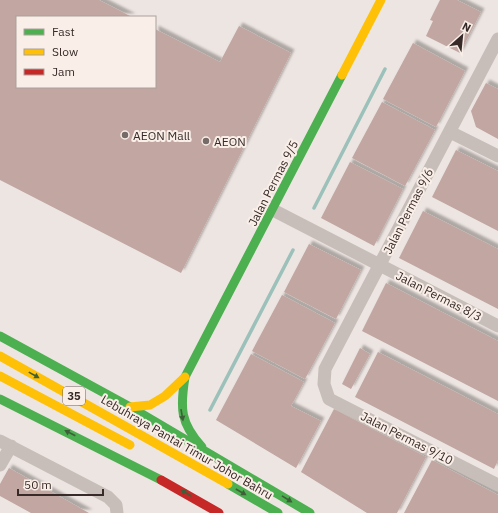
<svg xmlns="http://www.w3.org/2000/svg" width="498" height="513" font-family="'IBM Plex Sans',sans-serif">
<style>
.lines{fill:none;stroke-linecap:round;stroke-linejoin:round}
.stream{stroke:#9cc0ba;stroke-width:3.5}
.building{fill:#c1a6a2;filter:url(#shadow)}
.street{stroke:#c7beba;stroke-width:13}
.fast{stroke:#4caf50;stroke-width:9}
.slow{stroke:#ffc107;stroke-width:9}
.jam{stroke:#c62828;stroke-width:9}
.oneway{fill:#3f5f38}
.poi-dot{fill:#776b69;stroke:#faefe8;stroke-width:1.5}
.labels{text-anchor:middle;dominant-baseline:central;stroke-width:4;stroke-linejoin:round;paint-order:stroke}
.shield{fill:#faefe8;stroke:#726562;stroke-width:1}
.shield-label{font-size:11px;font-weight:bold;fill:#372a28}
.poi-label{font-size:12px;fill:#372a28;stroke:#faefe8;text-anchor:start}
.street-label{font-size:12px;fill:#372a28;stroke:#faefe8}
</style>
<defs>
<filter id="shadow"><feDropShadow dx="3.5" dy="-3.5" stdDeviation="1" flood-color="#0004"/></filter>
</defs>
<rect width="100%" height="100%" fill="#ede5e1"/>
<g class="lines">
<path class="stream" d="M314 208 385 69
M210 410 293 250"/>
</g>
<path class="building" d="M0 0H99L132 17H17V87H155V29L220 62 239 26 291 53 181 273 0 180Z
M440 0H457L481 12 460 53 426 36 433 21 430 20Z
M413 43 465 71 436 127 383 99Z
M486 83 498 89V139L476 127 471 111Z
M382 102 435 130 405 186 352 158Z
M456 150 498 171V231L432 197Z
M350 162 403 189 374 246 321 218Z
M423 211 498 249V309L399 258Z
M309 244 361 270 336 319 284 292Z
M386 283 498 341V401L362 331Z
M282 295 335 323 305 379 252 351Z
M360 348 370 354 351 389 342 384Z
M378 352 498 414V460L494 469 355 397Z
M251 354 304 382 291 406 321 421 296 468 216 420Z
M334 409 426 457 397 513H367L301 472Z
M432 460 498 495V513H404Z
M9 468 89 513H31L0 496V484Z"/>
<g class="lines">
<path class="street" d="M498 39 325 369 324 384 329 399 498 485
M450 132 498 156
M273 210 498 326
M0 441 108 497 116 505 117 513
M0 465 11 446"/>
<path class="fast" d="M0 336 130 407 310 513
M0 399 161 480
M202 447C180 423 180 408 185 377L342 75
M228 484 278 513"/>
<path class="slow" d="M342 75 381 0
M0 356 228 484
M0 376 130 445
M130 407 150 405 165 396 185 377"/>
<path class="jam" d="M161 480 219 513"/>
</g>
<defs><path id="oneway-solid" d="M-6-.8H1V-3.2L6.5 0L1 3.2V.8H-6Z"/></defs>
<g class="oneway">
<use href="#oneway-solid" transform="translate(34 375) rotate(29)"/>
<use href="#oneway-solid" transform="translate(182 415) rotate(80)"/>
<use href="#oneway-solid" transform="translate(70 433) rotate(-153)"/>
<use href="#oneway-solid" transform="translate(241 492) rotate(30)"/>
<use href="#oneway-solid" transform="translate(186 493) rotate(-150)"/>
<use href="#oneway-solid" transform="translate(287 499) rotate(32)"/>
</g>
<g class="poi-dot">
<circle cx="125" cy="135" r="4"/>
<circle cx="206" cy="141" r="4"/>
</g>
<g class="labels">
<rect class="shield" x="63" y="387" width="22" height="18" rx="3"/>
<g class="shield-label">
<text x="74" y="396">35</text>
</g>
<g class="poi-label">
<text x="133" y="135">AEON Mall</text>
<text x="214" y="141">AEON</text>
</g>
<g class="street-label">
<text transform="translate(273 183) rotate(-63)">Jalan Permas 9/5</text>
<text transform="translate(408 211) rotate(-63)">Jalan Permas 9/6</text>
<text transform="translate(439 296) rotate(27)">Jalan Permas 8/3</text>
<text transform="translate(407 438) rotate(27)">Jalan Permas 9/10</text>
<text transform="translate(187 447) rotate(30)">Lebuhraya Pantai Timur Johor Bahru</text>
</g>
</g>
<rect x="16" y="16" width="140" height="72" fill="#faefe8" stroke="#aca09b"/>
<rect x="24" y="29" width="20" height="6" fill="#4caf50" stroke="#aca09b"/>
<text x="52" y="36" font-size="12" fill="#372a28">Fast</text>
<rect x="24" y="49" width="20" height="6" fill="#ffc107" stroke="#aca09b"/>
<text x="52" y="56" font-size="12" fill="#372a28">Slow</text>
<rect x="24" y="69" width="20" height="6" fill="#c62828" stroke="#aca09b"/>
<text x="52" y="76" font-size="12" fill="#372a28">Jam</text>
<g transform="translate(462 36) rotate(27)" stroke="#faefe8" stroke-width="3" paint-order="stroke">
<path d="M0-3L7 15L0 10L-7 15Z" fill="#372a28"/>
<text y="-6" font-size="11" font-weight="bold" text-anchor="middle" fill="#372a28">N</text>
</g>
<path d="M18 489v6h85v-6" fill="none" stroke="#372a28" stroke-width="2"/>
<text x="24" y="489" font-size="12" fill="#372a28" stroke="#faefe8" stroke-width="3" paint-order="stroke">50 m</text>
</svg>
